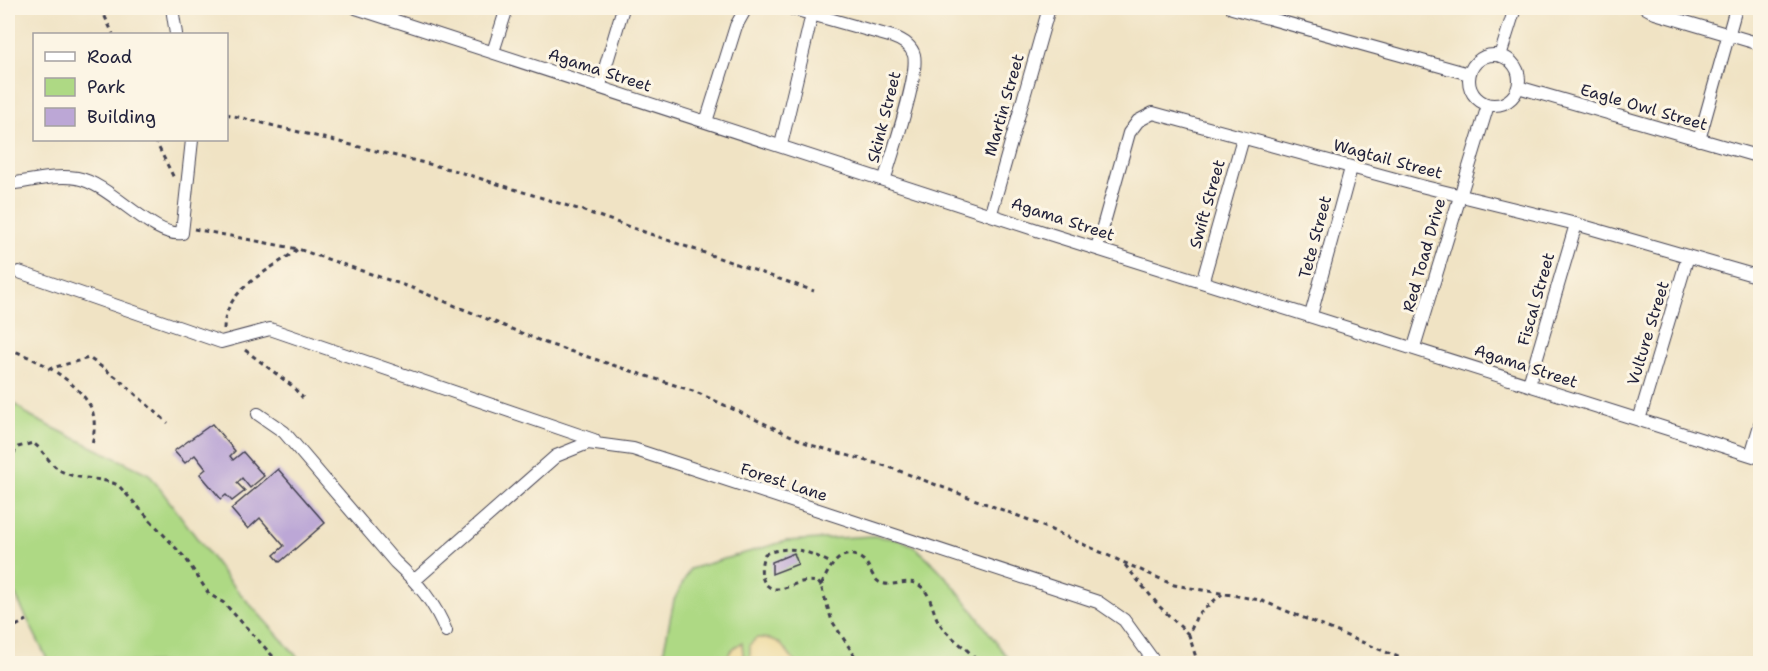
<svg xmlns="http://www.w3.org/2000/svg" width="1768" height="671" font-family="'Shantell Sans',sans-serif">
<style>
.green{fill:#aed984;stroke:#687e60;stroke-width:1.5}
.sand{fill:#eeda9e;stroke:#887e6c;stroke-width:1.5}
.building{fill:#bca7d6}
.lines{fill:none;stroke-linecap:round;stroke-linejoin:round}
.street-casing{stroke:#413f50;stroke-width:14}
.path{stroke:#413f50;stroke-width:3;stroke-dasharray:4.5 4.5;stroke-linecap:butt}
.street{stroke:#fff;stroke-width:12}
.labels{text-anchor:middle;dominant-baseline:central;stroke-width:6;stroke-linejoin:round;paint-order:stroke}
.street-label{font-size:16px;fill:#22223b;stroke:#fcf5e5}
</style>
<rect width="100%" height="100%" fill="#fcf5e5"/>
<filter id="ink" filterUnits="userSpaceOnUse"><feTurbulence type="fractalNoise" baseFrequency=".0167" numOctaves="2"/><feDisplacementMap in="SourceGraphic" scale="12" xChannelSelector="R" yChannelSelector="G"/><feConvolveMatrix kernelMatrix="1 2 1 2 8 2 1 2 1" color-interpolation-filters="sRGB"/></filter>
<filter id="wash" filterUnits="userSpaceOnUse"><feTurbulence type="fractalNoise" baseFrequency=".008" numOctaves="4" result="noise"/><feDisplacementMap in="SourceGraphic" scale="24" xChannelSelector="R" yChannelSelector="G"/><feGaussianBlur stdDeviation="1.35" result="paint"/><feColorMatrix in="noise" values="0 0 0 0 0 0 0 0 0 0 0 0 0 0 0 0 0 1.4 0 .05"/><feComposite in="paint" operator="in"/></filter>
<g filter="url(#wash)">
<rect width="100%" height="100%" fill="#f0e3c4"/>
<path class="green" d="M8 398 31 417 149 474 229 581 303 663H49L8 580Z
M873 536C885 538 899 538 909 544 944 564 986 631 1012 663L661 664 674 600 690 569 786 541Z"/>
<path class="sand" d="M756 638C784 638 780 646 796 663H750V645Z
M742 643 744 663H727C726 654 734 646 742 643Z"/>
<g id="blocks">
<path class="building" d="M212 424 235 451 230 456 233 460 243 452 264 476 250 488 242 478 237 483 245 491 232 501 226 495 221 499 200 474 206 469 195 455 185 463 174 451Z
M278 469 325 523 280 562 274 555 284 546 260 518 248 529 231 509Z
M794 553 798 564 772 574V562Z"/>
</g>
</g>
<g filter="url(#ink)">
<use href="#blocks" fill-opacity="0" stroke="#413f50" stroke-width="1.5"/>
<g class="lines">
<defs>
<path id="street" d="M172 8 176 34
M356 8 1043 232 1760 458
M790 8 893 37C902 40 911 45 914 55 919 76 892 154 885 178
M1232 8 1469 74
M1646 8 1655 13 1760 44
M493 52 507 8
M1469 80a25 25 0 1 1 50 0a25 25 0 1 1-50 0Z
M1500 56 1515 8
M600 85 623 8
M1518 87 1760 157
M706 122 736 26 746 8
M1699 140 1736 8
M781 145 812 14
M8 184C29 182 55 174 77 178 111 184 153 238 182 233L192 140
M991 213 1049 8
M1097 248 1129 133 1138 121 1153 113 1421 186 1576 224 1760 277
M19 272 221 342 270 329 594 440
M1203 280 1243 138
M1311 315 1351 168
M1414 347 1488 105
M1529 384 1576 224
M258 414 284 432 395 562C418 583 435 603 446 631
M1639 420 1688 256
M1751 455 1760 425
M415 580 556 456 588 443 633 449 1098 602 1124 620 1156 664"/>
</defs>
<use href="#street" class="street-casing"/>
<path class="path" d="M101 8 113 34
M226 114 453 170 584 211 814 291
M155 140 174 178
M194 229 298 249 412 288 548 344 696 392 811 445 889 467 1029 520 1174 585 1260 600 1415 664
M224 329C225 287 269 272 298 249
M8 349C36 358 73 378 89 404 97 416 94 434 92 446
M245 350 291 385 303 398
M48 369 89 358 116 377 168 423
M8 462 18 447 33 443C45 451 49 465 63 472 79 480 100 477 118 485L186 559 209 594 224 603 280 664
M1125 565 1160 607 1189 635
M821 586 818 582C797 578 789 590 776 589 759 588 759 565 765 554 791 544 807 551 831 563
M8 630 27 620
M860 664 832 621 821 586C828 570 841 543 863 560 870 565 871 577 879 582 892 589 907 577 919 585 932 593 932 613 940 624 951 640 969 648 979 664
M1198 664 1189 635 1197 615 1222 594"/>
<use href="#street" class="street"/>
</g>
</g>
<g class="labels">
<g class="street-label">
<text transform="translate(600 70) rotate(18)">Agama Street</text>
<text transform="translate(1004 105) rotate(-74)">Martin Street</text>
<text transform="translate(1644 107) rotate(16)">Eagle Owl Street</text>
<text transform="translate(884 117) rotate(-76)">Skink Street</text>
<text transform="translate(1388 159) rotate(15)">Wagtail Street</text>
<text transform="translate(1207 204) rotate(-74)">Swift Street</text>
<text transform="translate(1063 219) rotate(18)">Agama Street</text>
<text transform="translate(1315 237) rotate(-75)">Tete Street</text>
<text transform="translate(1424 255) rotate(-74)">Red Toad Drive</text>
<text transform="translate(1536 299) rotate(-74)">Fiscal Street</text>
<text transform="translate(1648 333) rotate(-73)">Vulture Street</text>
<text transform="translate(1526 366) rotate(18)">Agama Street</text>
<text transform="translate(784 482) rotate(18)">Forest Lane</text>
</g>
</g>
<rect width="1768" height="671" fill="none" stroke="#fcf5e5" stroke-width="30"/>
<rect x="33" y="33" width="195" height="108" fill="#fcf5e5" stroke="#a5a1a1" stroke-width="1.5"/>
<rect x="45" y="52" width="30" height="9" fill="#ffffff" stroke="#a5a1a1" stroke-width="1.5"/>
<text x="87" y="63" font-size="18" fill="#22223b">Road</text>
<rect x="45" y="78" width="30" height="18" fill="#aed984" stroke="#a5a1a1" stroke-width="1.5"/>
<text x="87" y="93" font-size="18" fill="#22223b">Park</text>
<rect x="45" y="108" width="30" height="18" fill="#bca7d6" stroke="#a5a1a1" stroke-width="1.5"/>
<text x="87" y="123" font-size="18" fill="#22223b">Building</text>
</svg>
